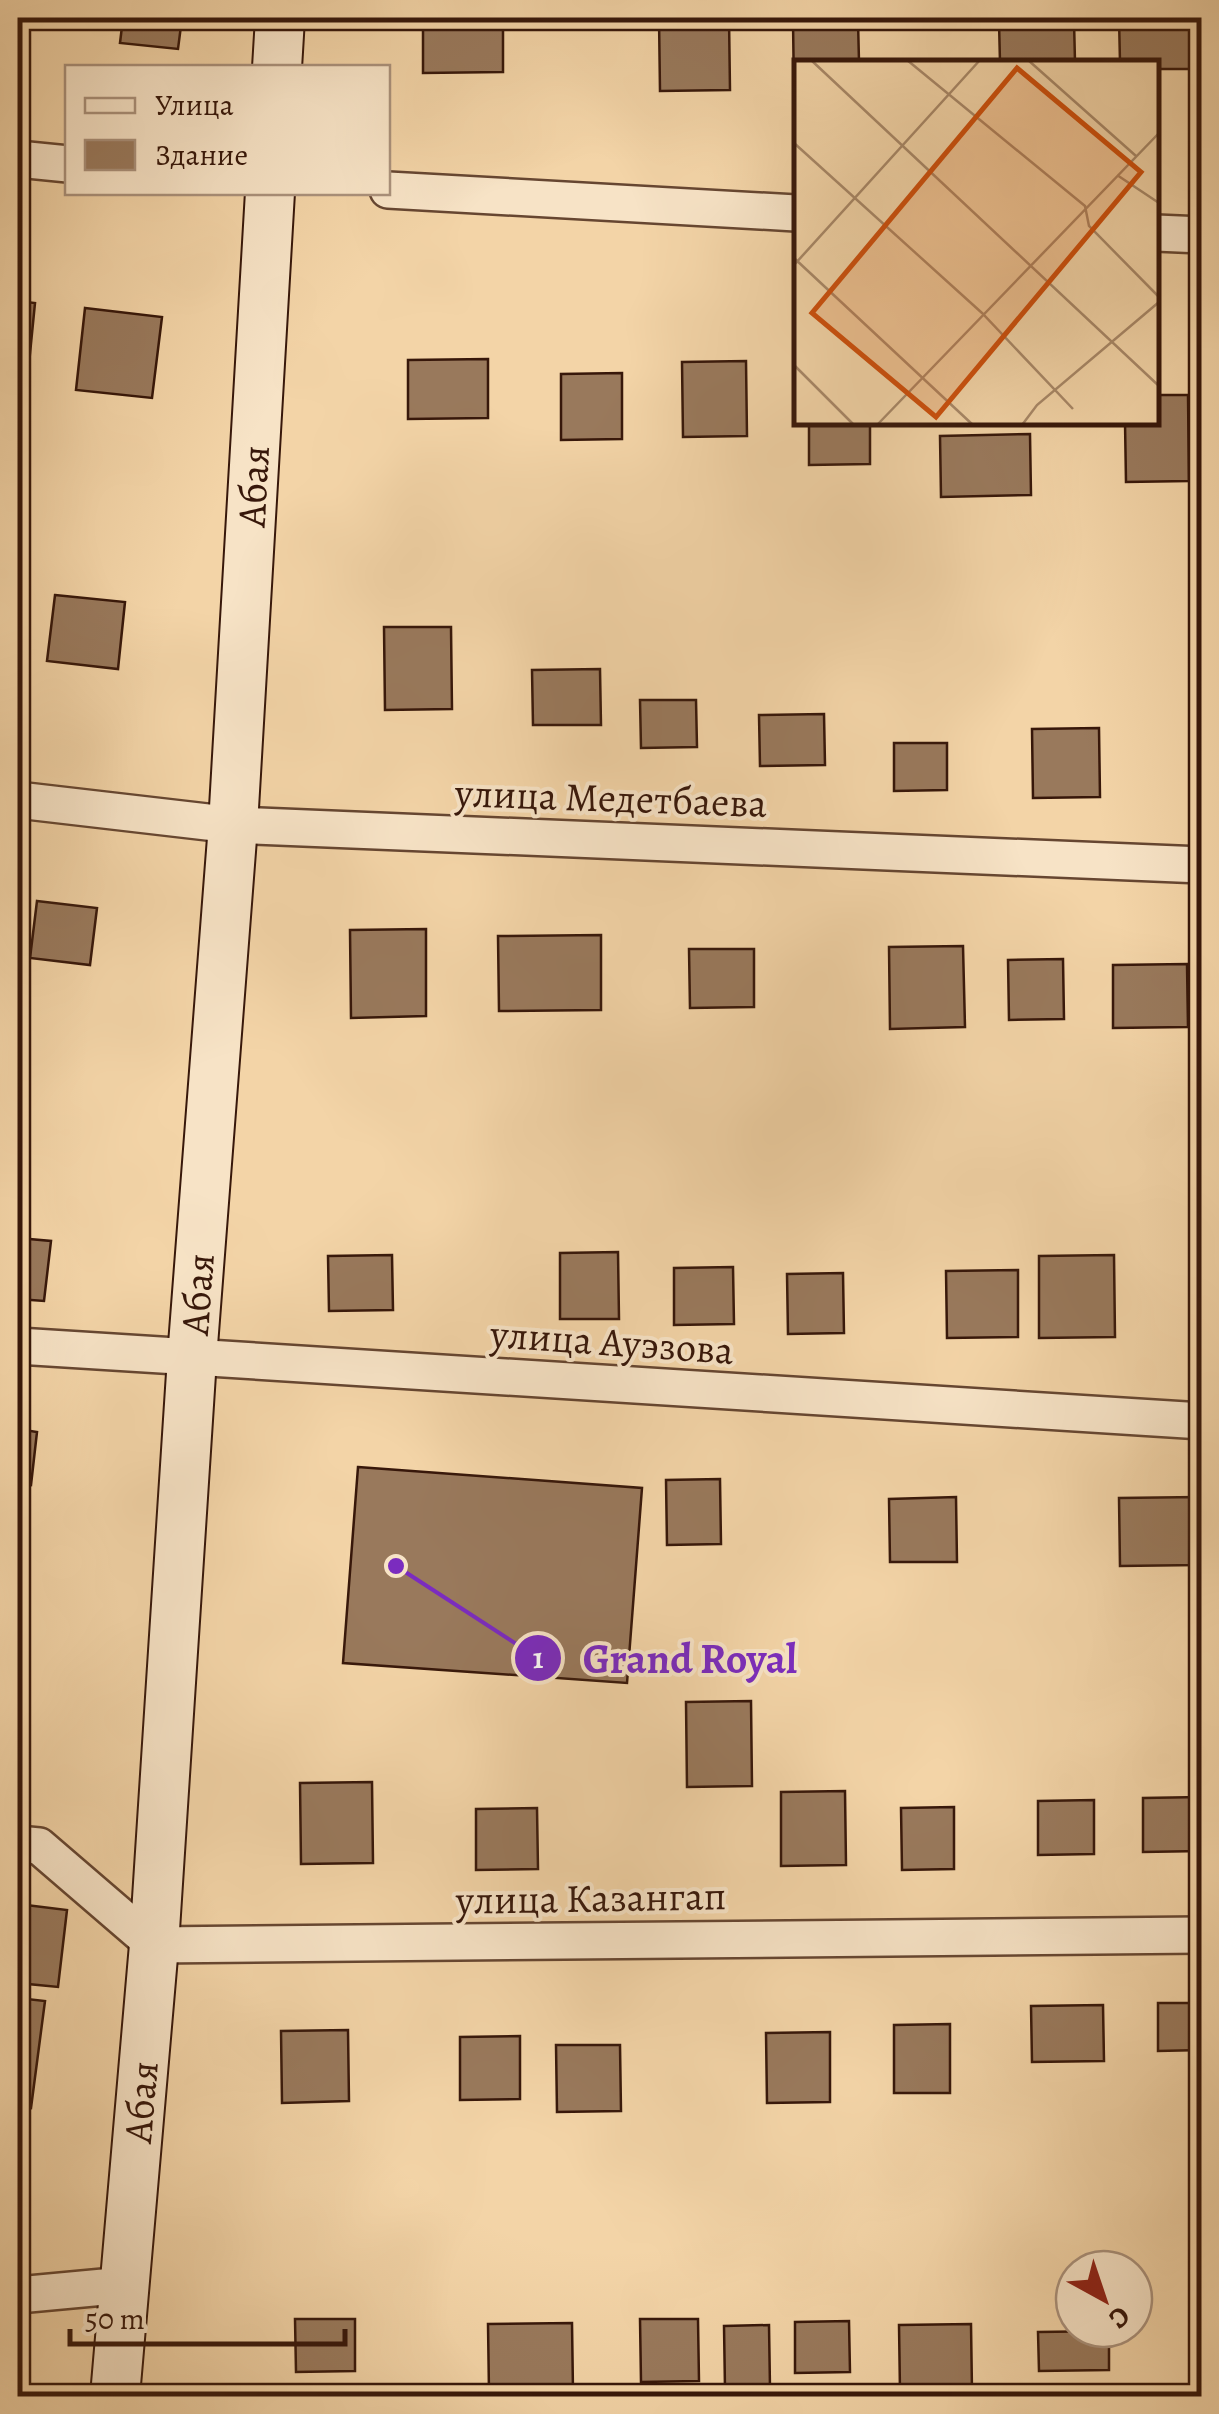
<svg xmlns="http://www.w3.org/2000/svg" width="1219" height="2414" font-family="Alegreya,serif">
<style>
.building{fill:#99795c;stroke:#37170a;stroke-width:2.5}
.lines{fill:none;stroke-linecap:round;stroke-linejoin:round}
.street-casing{stroke:#664631;stroke-width:40}
.secondary-casing{stroke:#37170a;stroke-width:52}
.street{stroke:#f7e3c6;stroke-width:35}
.secondary{stroke:#f7e3c6;stroke-width:48}
.labels{text-anchor:middle;dominant-baseline:central;stroke-width:8;stroke-linejoin:round;paint-order:stroke}
.street-label{font-size:40px;fill:#37170a;stroke:#f7e3c6}
.inset-road{fill:none;stroke:#a88868;stroke-width:2.5}
.view{fill:#cd4f0c;fill-opacity:0.15;stroke:#cd4f0c;stroke-width:5}
.inset-edge{fill:none;stroke:#37170a;stroke-width:5}
.leader{fill:none;stroke:#7b2cbf;stroke-width:4}
.callout-dot{fill:#7b2cbf;stroke:#f7e3c6;stroke-width:4}
.mark-label{font-size:30px;text-anchor:middle;font-weight:bold;fill:#fff}
.callout-label{font-size:42px;text-anchor:middle;font-weight:bold;fill:#7b2cbf;stroke:#f7e3c6;stroke-width:8;stroke-linejoin:round;paint-order:stroke}
</style>
<rect width="100%" height="100%" fill="#f3d4a7"/>
<filter id="stains"><feTurbulence type="fractalNoise" baseFrequency=".002" numOctaves="4"/><feColorMatrix values="0 0 0 0 .2 0 0 0 0 .09 0 0 0 0 .02 0 0 0 .5 -.17"/></filter>
<radialGradient id="worn" r=".72"><stop offset=".6" stop-color="#630" stop-opacity="0"/><stop offset="1" stop-color="#630" stop-opacity=".3"/></radialGradient>
<path class="building" d="M123 18H182L178 49 120 43Z
M423 18H503V72L423 73Z
M659 18H729L730 90 660 91Z
M1119 18H1191L1192 69H1156V62H1120Z
M858 20 859 62H796L794 93 793 21Z
M1074 21 1075 62H1000L999 22Z
M18 301 35 303 28 374 18 373Z
M85 308 162 317 152 398 76 390Z
M488 359V418L408 419V360Z
M746 361 747 436 683 437 682 362Z
M622 373V439L561 440V374Z
M1156 395H1188L1189 481 1126 482 1125 422H1156Z
M809 422H870V464L809 465Z
M1030 434 1031 495 941 497 940 436Z
M55 595 125 602 118 669 47 661Z
M384 627H451L452 709 385 710Z
M600 669 601 725H533L532 670Z
M640 700H696L697 747 641 748Z
M824 714 825 765 760 766 759 715Z
M1099 728 1100 797 1033 798 1032 729Z
M894 743H947V790L894 791Z
M37 901 97 908 90 965 30 958Z
M426 929V1016L351 1018 350 930Z
M601 935V1010L499 1011 498 936Z
M963 946 965 1027 890 1029 889 947Z
M689 949H754V1007L690 1008Z
M1063 959 1064 1019 1009 1020 1008 960Z
M1187 964 1188 1027 1113 1028V965Z
M18 1238 51 1241 44 1301 18 1299Z
M618 1252 619 1319H560V1253Z
M392 1255 393 1310 329 1311 328 1256Z
M1114 1255 1115 1337 1039 1338V1256Z
M733 1267 734 1324 674 1325V1268Z
M1018 1270V1337L947 1338 946 1271Z
M843 1273 844 1333 788 1334 787 1274Z
M18 1429 37 1432 31 1485 18 1483Z
M358 1467 642 1488 627 1683 343 1663Z
M720 1479 721 1544 667 1545 666 1480Z
M956 1497 957 1562H890L889 1499Z
M1198 1497V1565L1120 1566 1119 1498Z
M751 1701 752 1786 687 1787 686 1702Z
M372 1782 373 1863 301 1864 300 1783Z
M845 1791 846 1865 781 1866V1792Z
M1201 1797V1851L1143 1852V1798Z
M1094 1800V1854L1038 1855V1801Z
M954 1807V1869L902 1870 901 1808Z
M537 1808 538 1869 476 1870V1809Z
M18 1904 67 1910 58 1987 18 1983Z
M18 1998 45 2001 31 2108 18 2106Z
M1158 2003H1202V2050L1158 2051Z
M1103 2005 1104 2061 1032 2062 1031 2006Z
M950 2024V2093H894V2025Z
M348 2030 349 2101 282 2103 281 2031Z
M830 2032V2102L767 2103 766 2033Z
M520 2036V2099L460 2100V2037Z
M556 2045H620L621 2111 557 2112Z
M295 2319H355V2371L296 2372Z
M640 2319H698L699 2381 641 2382Z
M849 2321 850 2372 795 2373V2322Z
M572 2323 573 2391 489 2393 488 2324Z
M971 2324 972 2391 900 2392 899 2325Z
M769 2325 770 2388 725 2389 724 2326Z
M1109 2331V2370L1039 2371 1038 2332Z"/>
<g class="lines">
<defs>
<path id="street" d="M18 159 68 164
M388 190 796 213
M1156 233 1202 235
M18 800 233 825 1202 865
M18 1346 1202 1421
M18 1844 39 1846 154 1945 1202 1935
M18 2295 125 2285"/>
<g id="secondary">
<path d="M277 68 280 18"/>
<path id="s1" d="M115 2396 154 1945 192 1358 233 825 270 192"/>
</g>
</defs>
<use href="#street" class="street-casing"/>
<use href="#secondary" class="secondary-casing"/>
<use href="#street" class="street"/>
<use href="#secondary" class="secondary"/>
</g>
<g class="labels">
<g class="street-label">
<text stroke="none"><textPath href="#s1" startOffset="1915">Абая</textPath></text>
<text transform="translate(611 798) rotate(2)">улица Медетбаева</text>
<text stroke="none"><textPath href="#s1" startOffset="1105">Абая</textPath></text>
<text transform="translate(612 1342) rotate(4)">улица Ауэзова</text>
<text transform="translate(591 1898) rotate(-1)">улица Казангап</text>
<text stroke="none"><textPath href="#s1" startOffset="295">Абая</textPath></text>
</g>
</g>
<g transform="translate(794 60)">
<rect width="365" height="365" fill="#f3d4a7"/>
<path class="inset-road" d="M17 0 365 326M113 0 291 146 295 166 365 237M234 0 342 96M0 83 188 253 279 349M323 115 365 143M0 198 179 365M0 205 186 0M0 305 60 365M83 365 365 73M228 365 243 345 365 242"/>
<path class="view" d="M223 8 347 112 142 357 18 253Z"/>
<rect width="365" height="365" class="inset-edge"/>
</g>
<path class="leader" d="M396 1566L538 1658"/>
<g class="callout-dot">
<circle cx="396" cy="1566" r="10"/>
<circle cx="538" cy="1658" r="25"/>
</g>
<g class="mark-label">
<text x="538" y="1668">1</text>
</g>
<g class="callout-label">
<text x="690" y="1673">Grand Royal</text>
</g>
<rect width="1219" height="2414" fill="none" stroke="#f3d4a7" stroke-width="60"/>
<rect x="20" y="20" width="1179" height="2374" fill="none" stroke="#37170a" stroke-width="5"/>
<rect x="30" y="30" width="1159" height="2354" fill="none" stroke="#37170a" stroke-width="2.5"/>
<rect x="65" y="65" width="325" height="130" fill="#f7e3c6" stroke="#aa917b" stroke-width="2.5"/>
<rect x="85" y="98" width="50" height="15" fill="#f7e3c6" stroke="#aa917b" stroke-width="2.5"/>
<text x="155" y="115" font-size="30" fill="#37170a">Улица</text>
<rect x="85" y="140" width="50" height="30" fill="#99795c" stroke="#aa917b" stroke-width="2.5"/>
<text x="155" y="165" font-size="30" fill="#37170a">Здание</text>
<g transform="translate(1104 2299) rotate(140)"><circle r="48" fill="#f7e3c6" stroke="#aa917b" stroke-width="2.5"/>
<path d="M0-8L18 38L0 25L-18 38Z" fill="#8f2418"/>
<text y="-15" font-size="28" font-weight="bold" text-anchor="middle" fill="#37170a">С</text>
</g>
<path d="M70 2329v15h275v-15" fill="none" stroke="#37170a" stroke-width="5"/>
<text x="85" y="2329" font-size="30" fill="#37170a" stroke="#f7e3c6" stroke-width="8" paint-order="stroke">50 m</text>
<rect width="100%" height="100%" filter="url(#stains)"/>
<rect width="100%" height="100%" fill="url(#worn)"/>
</svg>
